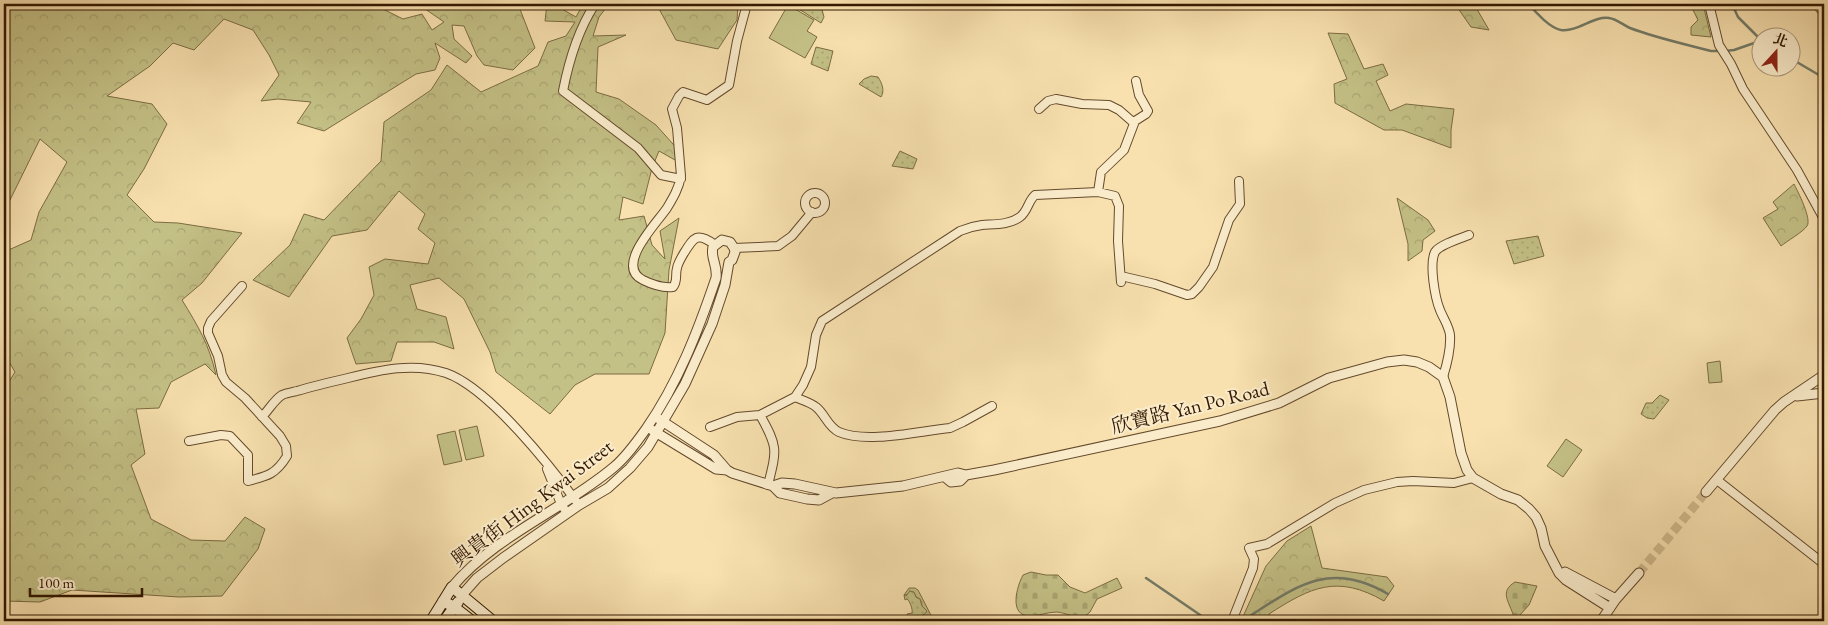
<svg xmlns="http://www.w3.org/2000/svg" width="1828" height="625" font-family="'EB Garamond','Noto Serif TC',serif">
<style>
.green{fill:#c4c186;stroke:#7c6c43}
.forest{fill:url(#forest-crowns);stroke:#7c6c43}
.cemetery{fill:url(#cemetery-stones);stroke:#7c6c43}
.park{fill:url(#park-dots);stroke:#7c6c43}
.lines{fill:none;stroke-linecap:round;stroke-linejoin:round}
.stream{stroke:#737b69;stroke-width:2.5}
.tertiary-tunnel{stroke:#d1b98c;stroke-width:9;stroke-dasharray:9 4.5;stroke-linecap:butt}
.minor-casing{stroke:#644a2c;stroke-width:10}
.tertiary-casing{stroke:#644a2c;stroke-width:11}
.secondary-casing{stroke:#331800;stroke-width:12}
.minor{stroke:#faeccb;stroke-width:8}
.tertiary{stroke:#faeccb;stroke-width:9}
.secondary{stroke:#faeccb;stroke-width:10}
.labels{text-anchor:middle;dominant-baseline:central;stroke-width:4;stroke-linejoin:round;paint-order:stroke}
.street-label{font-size:20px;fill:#331800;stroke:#faeccb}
</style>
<defs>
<pattern id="forest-crowns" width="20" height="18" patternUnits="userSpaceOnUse" patternTransform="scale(1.25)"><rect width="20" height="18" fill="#c4c186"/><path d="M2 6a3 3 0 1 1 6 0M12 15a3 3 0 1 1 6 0" fill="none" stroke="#a9a572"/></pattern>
<pattern id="cemetery-stones" width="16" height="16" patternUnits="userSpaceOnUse" patternTransform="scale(1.25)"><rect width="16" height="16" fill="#c4c186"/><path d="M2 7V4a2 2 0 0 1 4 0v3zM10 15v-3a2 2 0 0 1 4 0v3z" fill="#a9a572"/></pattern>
<pattern id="park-dots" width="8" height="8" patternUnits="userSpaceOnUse" patternTransform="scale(1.25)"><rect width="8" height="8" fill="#c4c186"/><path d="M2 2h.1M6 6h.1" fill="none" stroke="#a9a572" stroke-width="1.8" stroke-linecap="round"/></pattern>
</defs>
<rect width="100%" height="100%" fill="#f8e1af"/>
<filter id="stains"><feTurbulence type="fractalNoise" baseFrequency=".004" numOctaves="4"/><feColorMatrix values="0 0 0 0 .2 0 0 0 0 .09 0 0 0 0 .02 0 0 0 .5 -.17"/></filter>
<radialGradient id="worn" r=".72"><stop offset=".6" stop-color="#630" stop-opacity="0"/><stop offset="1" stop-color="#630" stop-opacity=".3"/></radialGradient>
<path class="green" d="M788 5 814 20 807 31 817 37 805 58 769 38Z
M1720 361 1722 382 1709 383 1707 363Z
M477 426 484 456 466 460 459 430Z
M455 431 462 461 444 465 437 435Z
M1566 439 1582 450 1563 477 1547 466Z"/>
<path class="forest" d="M4 4H376L379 7 403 19 422 14 432 30 444 22 418 4H518L535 48 513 70 484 65 477 56 464 26 452 25 454 39 472 56 466 63 435 43 440 58 435 70 416 74 324 131 297 123 311 102 278 99 261 101 279 75 269 55 253 30 224 19 194 50 173 43 150 66 107 96 152 104 167 124 144 169 127 195 154 222 178 223 242 233 202 283 182 300C198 326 209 344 216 375L205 364 171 382 159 408 136 409 145 454 131 465 151 519 191 540 225 541 245 517 265 529 258 549 222 596 179 597 72 590 40 602 4 601V390L15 372 4 353V252L31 240 39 212 67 162 40 139 9 202 4 201Z
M547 4H553L576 17 583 4H609L599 17 593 36 626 35 598 47 596 92 619 99 656 125 681 153 675 160 659 151 652 168 643 204 623 197 619 220 644 216 652 245 665 259 660 231 679 218 669 270 665 333 649 374H595L575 385 550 414 496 372 490 352 464 299 439 278 410 285 417 309 446 317 454 349 434 342H397L391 361 356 364 347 338 361 319 374 295 369 267 385 259 428 264 435 243 418 229 425 214 399 191 367 230 332 236 289 297 253 280 290 245 304 214 324 220 381 161 384 122 431 90 447 65 481 92 538 66 548 42 566 36 575 22 545 21Z
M627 4H738L737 20 718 49 676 40 658 7Z
M1455 4H1474L1489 30 1471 27Z
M1690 4H1703L1711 37 1691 35V27L1698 20Z
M1328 33 1348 34 1364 69 1383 64 1388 75 1376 81 1390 111 1406 104 1454 109 1451 130V148L1402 130H1384L1335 103 1334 84 1347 79Z
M1794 184C1798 192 1812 219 1807 226 1803 232 1787 241 1781 246L1763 218 1778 209 1773 202Z
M1397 198 1428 220 1435 231 1423 240 1422 251 1408 261V244Z
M1311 526 1322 568 1387 577 1394 586 1384 601C1337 574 1311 587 1269 614L1272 621H1241L1266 566 1287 541Z
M909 588H915L918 590 934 621H932L928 617 924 621H911L909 620 903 621V618H917L926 612 922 606 920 599 916 597 915 594 904 595Z"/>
<path class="cemetery" d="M1031 572 1046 575H1058L1070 587 1085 593 1117 578 1122 588 1097 599 1090 612 1084 617C1075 618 1066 613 1057 612 1047 612 1039 616 1030 616 1008 616 1017 586 1023 575Z
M1515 582 1537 586 1529 605 1519 616 1514 617C1509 601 1499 592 1515 582Z"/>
<path class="park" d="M796 4H817L821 6 824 17 821 23 794 6Z
M816 47 833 51 828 71 811 64Z
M871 76 878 77C882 83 885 91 881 97L859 84 864 79Z
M900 151 917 159 913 169 892 166Z
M1538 236 1544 256 1514 264 1506 241Z
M1660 395 1669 400 1654 419 1647 418 1641 414 1646 403H1652Z
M910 591 914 592 916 597 920 599 922 606 927 611 925 614 916 618H908L907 614 912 613C913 610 910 601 907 599L905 600 904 595 906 596Z"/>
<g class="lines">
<path class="stream" d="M1529 4C1536 13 1550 28 1561 30 1578 32 1593 16 1609 18 1617 19 1623 25 1630 28 1656 38 1685 44 1711 51H1720
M1732 4 1738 17 1760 39
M1725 51 1734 50 1760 41
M1790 58 1824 78
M1146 578 1209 621
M1242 621C1293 589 1327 558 1388 594"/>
<path class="tertiary-tunnel" d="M1639 573 1706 492"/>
<defs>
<path id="minor" d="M595 4C578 30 569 60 563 91L638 148 661 175 681 179
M1709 4 1719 45 1731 64 1743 89 1797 170 1824 219
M1816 4 1824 13
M1039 109 1048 101 1056 99 1082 104 1109 105 1119 110 1134 123
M1098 192 1101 172 1124 150 1135 121 1146 114 1148 111 1139 95 1136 81
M805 203a10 10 0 1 1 20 0a10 10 0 1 1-20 0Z
M714 244C697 232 694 237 684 253 681 258 678 263 677 268 675 275 678 281 673 287 663 288 653 285 643 280 614 266 657 223 667 208 673 198 679 188 681 176L677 128 672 109 679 96 683 92 707 100 729 85 737 41 747 4
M734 248 778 246 792 236 812 212
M1121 276 1155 284 1187 295 1192 294 1199 287 1213 267 1229 220 1240 204 1239 181
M1443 377C1447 364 1451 349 1450 335 1449 326 1443 318 1440 310 1435 298 1429 264 1435 252 1439 245 1461 238 1469 235
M795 397C801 400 810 402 816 407 825 414 828 427 839 432 867 444 919 431 950 428L963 422 992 406
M760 415C778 447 777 449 768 485
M262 417C268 411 274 400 282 395 286 393 293 392 297 391 314 386 331 382 348 378 380 370 413 362 446 373 489 388 551 467 579 505
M710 427 737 417 760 415 795 397 803 385 811 367 816 335 822 321 960 231C967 228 974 226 982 225 995 224 1009 225 1020 217 1028 211 1028 201 1035 195L1098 192 1115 196 1119 206 1118 241 1121 282
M189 441 221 435 230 436 248 455V481C268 476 276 474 287 456L286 446 280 436 245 398 226 382 222 375 218 356 208 333V328L211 321 242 286
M547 469 561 504 567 513
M1717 480 1824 564
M1232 621 1253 568 1254 559 1249 548 1267 544 1335 503 1364 490 1397 482 1413 481 1454 483 1473 478"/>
<path id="tertiary" d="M1797 396 1824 393
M659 419 714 455 727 470 732 473 773 486 780 493 807 499 819 500 832 493
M652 430 716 469 727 470
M945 477 951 482 960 481 966 475
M773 486 782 483 795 484 836 493 903 486 958 473 966 475 994 470 1220 421 1279 403 1329 378 1387 362 1404 360 1417 362 1429 367 1443 377 1450 397 1461 453 1467 470 1473 478 1501 494 1518 500 1529 509 1536 517 1541 528 1545 546 1559 573 1566 580 1610 608
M1706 492 1775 410 1784 402 1824 375
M1565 572 1616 599
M452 587C496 535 563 510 614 467 626 457 636 443 646 429 678 383 698 331 716 278 718 265 710 258 713 247L722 240 730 242 734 248 735 252 732 260 729 262 725 285 712 324 685 384 648 447 630 468 608 488 579 505 503 558 477 578 462 595
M1601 621 1616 599 1639 573"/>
<path id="secondary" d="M443 601 454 607 472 621
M431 621 452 587 493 621
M444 621 458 602"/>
</defs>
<use href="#minor" class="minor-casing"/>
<use href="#tertiary" class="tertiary-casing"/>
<use href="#secondary" class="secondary-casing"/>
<use href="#minor" class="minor"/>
<use href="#tertiary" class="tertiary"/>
<use href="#secondary" class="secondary"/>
</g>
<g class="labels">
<g class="street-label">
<text transform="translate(1190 407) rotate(-14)">欣寶路 Yan Po Road</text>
<text transform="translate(532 503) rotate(-37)">興貴街 Hing Kwai Street</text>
</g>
</g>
<rect width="1828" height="625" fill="none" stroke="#f8e1af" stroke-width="20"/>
<rect x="5" y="5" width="1818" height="615" fill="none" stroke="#331800" stroke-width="2.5"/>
<rect x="10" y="10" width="1808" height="605" fill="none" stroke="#331800"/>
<g transform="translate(1776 52) rotate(21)"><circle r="24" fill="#faeccb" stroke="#aa977a"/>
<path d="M0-4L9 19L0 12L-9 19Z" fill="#8f2418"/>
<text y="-8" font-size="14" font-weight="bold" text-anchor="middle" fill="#331800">北</text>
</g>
<path d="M30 588v8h112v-8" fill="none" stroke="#331800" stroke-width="2.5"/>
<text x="38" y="588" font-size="15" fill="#331800" stroke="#faeccb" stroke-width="4" paint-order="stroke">100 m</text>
<rect width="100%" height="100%" filter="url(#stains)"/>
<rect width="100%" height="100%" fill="url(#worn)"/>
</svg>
